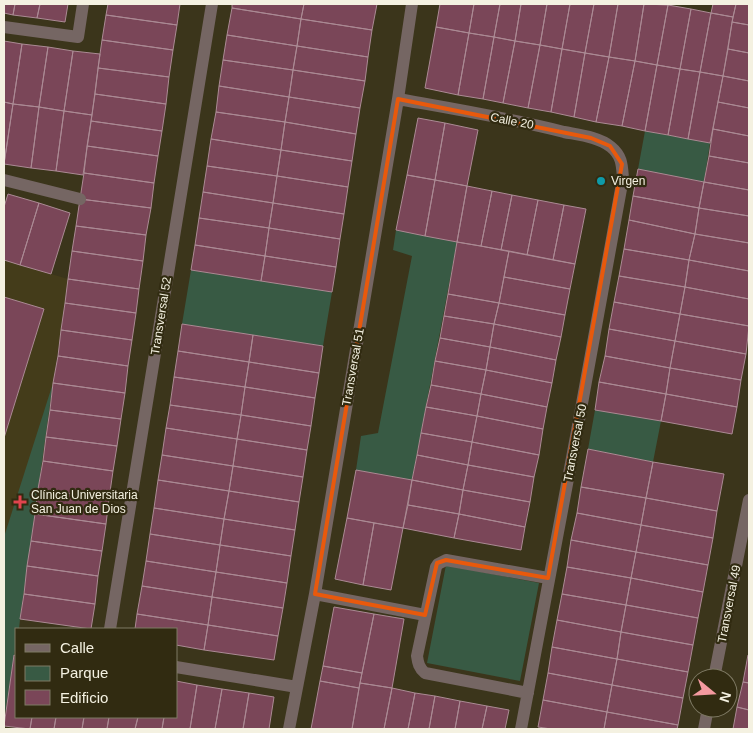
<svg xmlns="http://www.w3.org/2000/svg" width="753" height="733" font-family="Arial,sans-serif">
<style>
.built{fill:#443c1a}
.green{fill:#385a44}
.building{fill:#7a4658;stroke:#ab8a94}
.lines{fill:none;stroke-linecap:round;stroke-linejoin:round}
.minor{stroke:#756663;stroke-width:12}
.marked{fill:none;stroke:#e8590c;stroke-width:4;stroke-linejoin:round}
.culture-dot{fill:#0f9aa8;stroke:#312b11;stroke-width:2}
.health-dot{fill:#e0444e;stroke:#312b11;stroke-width:2}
.labels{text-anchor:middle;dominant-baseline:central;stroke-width:4.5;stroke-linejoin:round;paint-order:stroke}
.street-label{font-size:12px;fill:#f4f1e1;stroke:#312b11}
.poi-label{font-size:12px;fill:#f4f1e1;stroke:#312b11;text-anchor:start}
</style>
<rect width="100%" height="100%" fill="#3b351b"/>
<path class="built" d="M4 260 68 279 20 619 19 629H16V643L4 720Z"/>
<path class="green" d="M645 131 710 143 704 182 638 169Z
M396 230 457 242 412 480 356 470 361 436 378 433 412 256 393 250Z
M191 270 332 292 323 346 182 324Z
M53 383 20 619 19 629H16V643L4 720V537Z
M595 410 661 421 653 462 588 449Z
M446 565 539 583 520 681 427 663Z"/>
<path class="building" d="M4 4H15L13 15 4 13Z
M15 4H40L37 18 13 15Z
M40 4H68L65 22 37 18Z
M108 4H180L177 25 106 15Z
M232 4H304L301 19 232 8Z
M304 4H377L372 30 301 19Z
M440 4H474L469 33 436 27Z
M474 4H500L494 37 469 33Z
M500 4H521L515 41 494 37Z
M521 4H547L540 45 515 41Z
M547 4H570L562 49 540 45Z
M570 4H594L585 53 562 49Z
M594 4H618L609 57 585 53Z
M618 4H644L635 61 609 57Z
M644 4 668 5 657 65 635 61Z
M713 4H736L733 17 711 13Z
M736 4H749V25L732 22Z
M668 5 691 9 680 69 657 65Z
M232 8 301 19 297 46 227 35Z
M691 9 711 13 700 72 680 69Z
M711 13 733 17 723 76 700 72Z
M106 15 177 25 173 50 102 40Z
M301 19 372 30 368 57 297 46Z
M732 22 749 25V53L728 49Z
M436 27 469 33 458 95 425 88Z
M469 33 494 37 483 99 458 95Z
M227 35 297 46 293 70 223 60Z
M494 37 515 41 503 103 483 99Z
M102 40 173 50 169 77 98 68Z
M4 41 22 44 13 104 4 102Z
M515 41 540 45 528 108 503 103Z
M22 44 48 47 39 107 13 104Z
M540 45 562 49 551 112 528 108Z
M297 46 368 57 365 81 293 70Z
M48 47 73 51 64 111 39 107Z
M562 49 585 53 574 117 551 112Z
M728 49 749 53V81L723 76Z
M73 51 100 54 92 115 64 111Z
M585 53 609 57 596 122 574 117Z
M609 57 635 61 622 126 596 122Z
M223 60 293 70 289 97 219 86Z
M635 61 657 65 645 131 622 126Z
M657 65 680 69 668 135 645 131Z
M98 68 169 77 166 104 95 94Z
M680 69 700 72 688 139 668 135Z
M293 70 365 81 360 108 289 97Z
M700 72 723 76 710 143 688 139Z
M723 76 749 81V108L718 102Z
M219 86 289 97 285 122 216 112Z
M95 94 166 104 162 131 91 121Z
M289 97 360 108 356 134 285 122Z
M4 102 13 104 4 164Z
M718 102 749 108V136L713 129Z
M13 104 39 107 31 168 4 164Z
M39 107 64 111 56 171 31 168Z
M64 111 92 115 83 175 56 171Z
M216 112 285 122 281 150 211 139Z
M418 118 445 123 435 180 407 175Z
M91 121 162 131 158 156 87 146Z
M285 122 356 134 352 161 281 150Z
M445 123 478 130 467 186 435 180Z
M713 129 749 136V163L709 156Z
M211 139 281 150 277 176 207 166Z
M87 146 158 156 154 183 84 173Z
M281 150 352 161 348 187 277 176Z
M709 156 749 163V190L704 182Z
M207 166 277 176 273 203 203 192Z
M638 169 704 182 699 208 633 196Z
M84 173 154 183 151 208 80 199Z
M407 175 435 180 425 236 396 230Z
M277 176 348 187 344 214 273 203Z
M435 180 467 186 457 242 425 236Z
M704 182 749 190V216L699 208Z
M467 186 492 191 481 246 457 242Z
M492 191 512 195 501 250 481 246Z
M203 192 273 203 269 228 199 218Z
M8 194 39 203 20 265 4 260V207Z
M512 195 538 200 527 255 501 250Z
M633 196 699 208 695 234 629 220Z
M80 199 151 208 146 235 76 226Z
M538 200 564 205 553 260 527 255Z
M39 203 70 213 51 274 20 265Z
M273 203 344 214 340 239 269 228Z
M564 205 586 209 575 264 553 260Z
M699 208 749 216V243L695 234Z
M199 218 269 228 265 256 195 245Z
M629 220 695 234 689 260 624 249Z
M76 226 146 235 143 261 72 251Z
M269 228 340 239 336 267 265 256Z
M695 234 749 243V271L689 260Z
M457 242 509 251 499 303 448 294Z
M195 245 265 256 261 281 191 270Z
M624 249 689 260 685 287 619 276Z
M72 251 143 261 139 289 68 279Z
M509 251 575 264 570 289 504 277Z
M265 256 336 267 332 292 261 281Z
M689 260 749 271V299L685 287Z
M619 276 685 287 680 314 614 302Z
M504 277 570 289 565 315 499 303Z
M68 279 139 289 136 313 65 303Z
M685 287 749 299V326L680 314Z
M448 294 499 303 494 324 444 316Z
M4 297 44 309 4 438Z
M614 302 680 314 675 341 609 329Z
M65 303 136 313 132 340 61 330Z
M499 303 565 315 561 337 494 324Z
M680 314 749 326 746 354 675 341Z
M444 316 494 324 490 347 440 338Z
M182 324 253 335 249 362 178 351Z
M494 324 561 337 556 360 490 347Z
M609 329 675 341 670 368 605 356Z
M61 330 132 340 128 366 58 356Z
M253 335 323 346 319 373 249 362Z
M440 338 490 347 486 370 435 361Z
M675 341 746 354 741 380 670 368Z
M490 347 556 360 552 383 486 370Z
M178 351 249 362 245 387 174 377Z
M58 356 128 366 125 393 53 383Z
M605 356 670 368 666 394 599 382Z
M435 361 486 370 481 394 431 385Z
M249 362 319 373 315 398 245 387Z
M670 368 741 380 737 407 666 394Z
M486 370 552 383 547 407 481 394Z
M174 377 245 387 241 415 170 405Z
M599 382 666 394 661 421 595 410Z
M53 383 125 393 121 419 50 410Z
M431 385 481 394 477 416 426 407Z
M245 387 315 398 311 426 241 415Z
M481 394 547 407 543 429 477 416Z
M666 394 737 407 732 434 661 421Z
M170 405 241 415 237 439 166 428Z
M426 407 477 416 472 442 421 433Z
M50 410 121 419 117 446 46 437Z
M241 415 311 426 307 450 237 439Z
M477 416 543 429 539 455 472 442Z
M166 428 237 439 233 466 162 455Z
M421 433 472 442 468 465 417 455Z
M46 437 117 446 113 471 43 461Z
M237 439 307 450 303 477 233 466Z
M472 442 539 455 534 477 468 465Z
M588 449 653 462 646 498 581 487Z
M162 455 233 466 229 491 158 480Z
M417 455 468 465 463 490 412 480Z
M43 461 113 471 109 499 38 489Z
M653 462 724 474 717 511 646 498Z
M468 465 534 477 530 502 463 490Z
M233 466 303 477 299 502 229 491Z
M356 470 412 480 403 528 347 518Z
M158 480 229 491 224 519 154 508Z
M412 480 463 490 459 514 408 505Z
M581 487 646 498 641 525 577 513Z
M38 489 109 499 106 524 35 514Z
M463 490 530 502 525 527 459 514Z
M229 491 299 502 295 530 224 519Z
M646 498 717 511 713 538 641 525Z
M408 505 459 514 454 538 403 528Z
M154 508 224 519 220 545 150 534Z
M577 513 641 525 636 552 571 540Z
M35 514 106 524 102 551 31 541Z
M459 514 525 527 521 550 454 538Z
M347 518 374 523 363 585 335 579Z
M224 519 295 530 291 556 220 545Z
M374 523 403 528 391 590 363 585Z
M641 525 713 538 708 565 636 552Z
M150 534 220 545 216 572 146 561Z
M571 540 636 552 631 578 567 567Z
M31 541 102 551 98 576 27 566Z
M220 545 291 556 287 583 216 572Z
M636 552 708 565 703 592 631 578Z
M146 561 216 572 212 597 142 586Z
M27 566 98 576 95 604 24 594Z
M567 567 631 578 626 605 562 594Z
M216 572 287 583 283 608 212 597Z
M631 578 703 592 698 618 626 605Z
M142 586 212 597 208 625 137 614Z
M24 594 95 604 91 629 20 619Z
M562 594 626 605 621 632 557 620Z
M212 597 283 608 278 636 208 625Z
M626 605 698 618 693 645 621 632Z
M334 607 374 614 362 673 323 666Z
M137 614 208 625 204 650 176 645V629H135Z
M374 614 404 619 392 688 360 683Z
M557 620 621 632 617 659 552 647Z
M208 625 278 636 274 660 204 650Z
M621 632 693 645 688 672 617 659Z
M552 647 617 659 612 685 548 673Z
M14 655 16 656V717H32L30 729 4 726Z
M748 655H749V683L743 682Z
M617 659 688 672 683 698 612 685Z
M323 666 362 673 359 688 320 681Z
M548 673 612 685 607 712 543 700Z
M176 681 197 685 190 729H162L164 717H176Z
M320 681 359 688 352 729H311Z
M743 682 749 683V710L737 707Z
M360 683 392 688 384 729H352Z
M197 685 222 689 215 729H190Z
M612 685 683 698 678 725 607 712Z
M392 688 415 693 408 729H384Z
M222 689 249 693 243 729H215Z
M249 693 274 697 269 729H243Z
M415 693 435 696 429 729H408Z
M435 696 460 701 455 729H429Z
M543 700 607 712 604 729H551L538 727Z
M460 701 487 706 482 729H455Z
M487 706 509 710 505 729H482Z
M737 707 749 710V729H733Z
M607 712 678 725 677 729H604Z
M32 717H56L54 729H30Z
M56 717H84L82 729H54Z
M84 717H109L107 729H82Z
M109 717H138L135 729H107Z
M138 717H164L162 729H135Z"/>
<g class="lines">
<path class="minor" d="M4 27 78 37 83 4
M398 99C454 109 509 118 564 132 579 135 599 137 611 147 622 156 622 165 623 178L577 431 521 729
M4 180 80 199
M315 594 425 615
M110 629 212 4
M176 667 297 687
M714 678 749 500
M528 693 425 673C419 668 418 663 417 656L436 567 438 564 446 560 548 578
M289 729 315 594 398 99 412 4
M704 729 708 708"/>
</g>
<path class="marked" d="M398 99 591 138 610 146 622 164 548 578 446 560 437 563 425 615 315 594Z"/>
<circle class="culture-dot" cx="601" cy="181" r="5"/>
<path class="health-dot" d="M17.5 494.5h5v5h5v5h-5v5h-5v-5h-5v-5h5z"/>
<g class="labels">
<g class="street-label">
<text transform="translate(512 121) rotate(11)">Calle 20</text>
<text transform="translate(161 316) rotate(-81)">Transversal 52</text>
<text transform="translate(353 367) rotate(-80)">Transversal 51</text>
<text transform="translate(575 443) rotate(-79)">Transversal 50</text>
<text transform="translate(729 604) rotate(-79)">Transversal 49</text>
</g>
<g class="poi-label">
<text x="611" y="181">Virgen</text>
<text x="31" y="495">Clínica Universitaria<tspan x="31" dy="14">San Juan de Dios</tspan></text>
</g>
</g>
<rect width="753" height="733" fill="none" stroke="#f4f1e1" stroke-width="10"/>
<rect x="15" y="628" width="162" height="90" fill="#312b11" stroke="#7f7a64"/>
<rect x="25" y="644" width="25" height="8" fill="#756663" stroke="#7f7a64"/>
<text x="60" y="653" font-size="15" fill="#f4f1e1">Calle</text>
<rect x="25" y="666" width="25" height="15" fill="#385a44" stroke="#7f7a64"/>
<text x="60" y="678" font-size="15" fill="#f4f1e1">Parque</text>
<rect x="25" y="690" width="25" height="15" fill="#7a4658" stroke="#7f7a64"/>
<text x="60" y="703" font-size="15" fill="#f4f1e1">Edificio</text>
<g transform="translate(713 693) rotate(108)"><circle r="24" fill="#312b11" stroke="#7f7a64"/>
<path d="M0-4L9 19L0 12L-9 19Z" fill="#f49aa0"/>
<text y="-8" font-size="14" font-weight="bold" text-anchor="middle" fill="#f4f1e1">N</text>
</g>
</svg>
